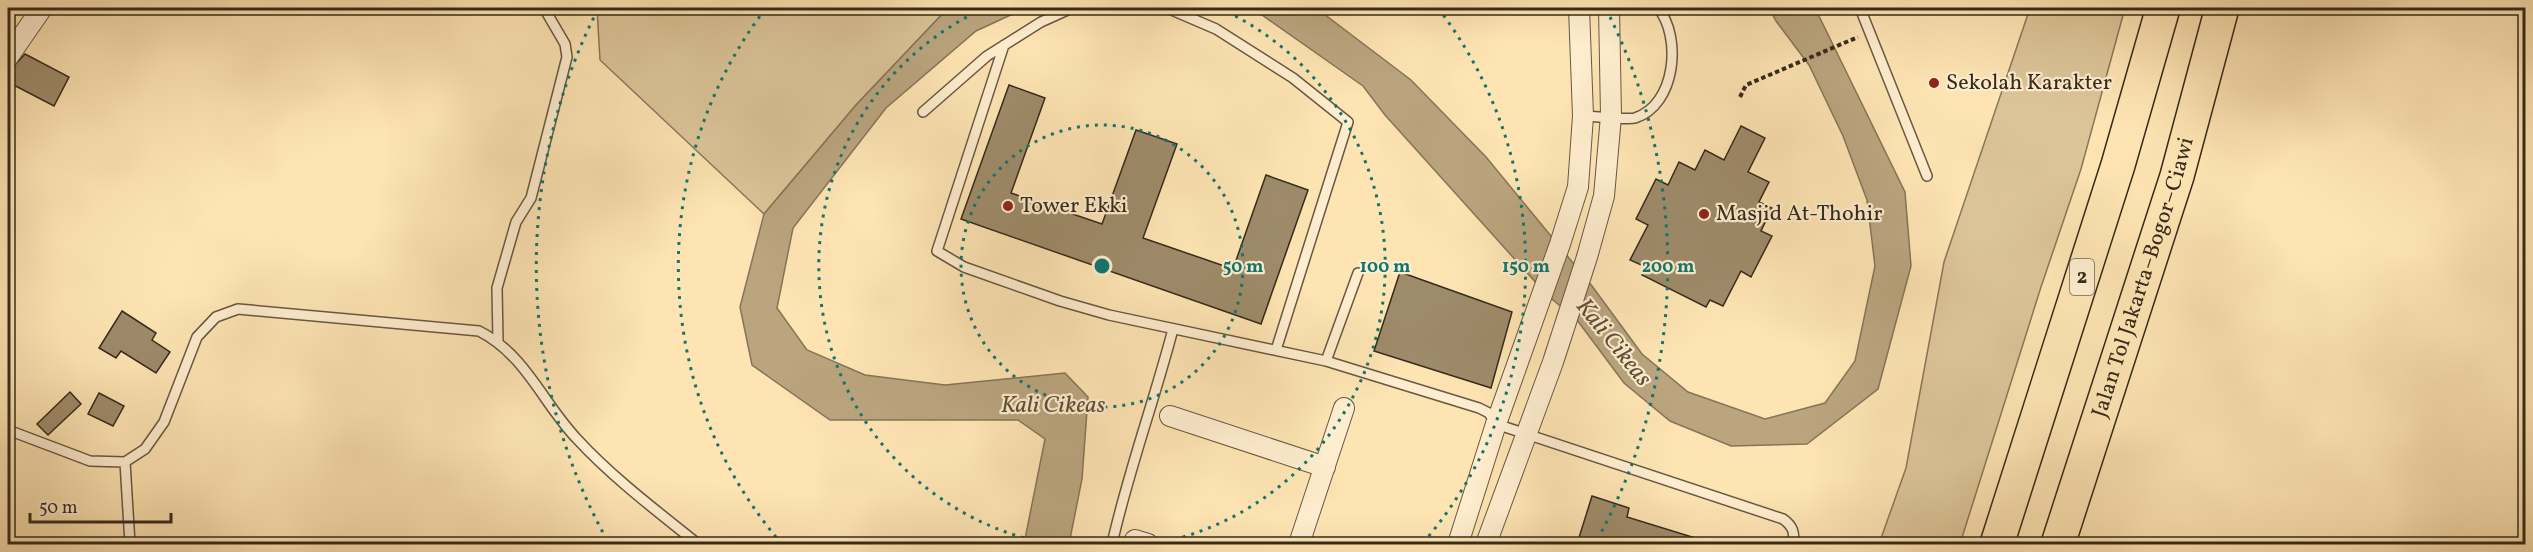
<svg xmlns="http://www.w3.org/2000/svg" width="2533" height="552" font-family="Vollkorn,serif">
<style>
.green{fill:#dcc499;stroke:#88775a;stroke-width:1.5}
.water{fill:#baa57f;stroke:#857457;stroke-width:1.5}
.building{fill:#9e8b6a;stroke:#352a1b;stroke-width:1.5}
.lines{fill:none;stroke-linecap:round;stroke-linejoin:round}
.service-casing{stroke:#675841;stroke-width:12}
.minor-casing{stroke:#675841;stroke-width:22}
.motorway-casing{stroke:#352a1b;stroke-width:36}
.path{stroke:#352a1b;stroke-width:4;stroke-dasharray:4.5 3;stroke-linecap:butt}
.service{stroke:#feedce;stroke-width:9}
.minor{stroke:#feedce;stroke-width:20}
.motorway{stroke:#fee4b3;stroke-width:33}
.ring{fill:none;stroke:#0f766e;stroke-width:3;stroke-dasharray:3 6}
.poi-dot{fill:#8f2418;stroke:#feedce;stroke-width:2}
.labels{text-anchor:middle;dominant-baseline:central;stroke-width:4.5;stroke-linejoin:round;paint-order:stroke}
.shield{fill:#feedce;stroke:#716451;stroke-width:1.5}
.shield-label{font-size:21px;font-weight:bold;fill:#352a1b}
.poi-label{font-size:22px;fill:#352a1b;stroke:#feedce;text-anchor:start}
.street-label{font-size:22px;fill:#352a1b;stroke:#feedce}
.water-label{font-size:24px;font-style:italic;fill:#5d4f39;stroke:#feedce}
.centre{fill:#0f766e;stroke:#feedce;stroke-width:3}
.ring-label{font-size:18px;text-anchor:middle;font-weight:bold;fill:#0f766e;stroke:#feedce;stroke-width:4.5;stroke-linejoin:round;paint-order:stroke}
</style>
<rect width="100%" height="100%" fill="#fee4b3"/>
<filter id="stains"><feTurbulence type="fractalNoise" baseFrequency=".00333" numOctaves="4"/><feColorMatrix values="0 0 0 0 .2 0 0 0 0 .09 0 0 0 0 .02 0 0 0 .5 -.17"/></filter>
<radialGradient id="worn" r=".72"><stop offset=".6" stop-color="#630" stop-opacity="0"/><stop offset="1" stop-color="#630" stop-opacity=".3"/></radialGradient>
<path class="green" d="M597 8H948L856 105 764 214 600 60Z
M2030 8H2125L2081 169 2041 287 1960 544H1879L1906 468 1944 262Z"/>
<path class="water" d="M948 8H1026L976 31 886 108 793 228 777 308 807 350 865 375 945 385 1065 373 1088 397 1082 479 1069 544H1024L1045 439 1018 420H830L752 365 740 307 764 214 856 105Z
M1252 8H1316L1411 80 1486 157 1592 286 1642 354 1688 392 1765 419 1825 403 1855 361 1875 266 1867 200 1843 136 1809 65 1776 21 1769 8H1815L1905 192 1911 266 1878 389 1807 444 1731 446 1670 421 1624 383 1577 320 1547 295 1385 115 1363 86Z"/>
<path class="building" d="M25 54 69 77 54 106 8 82 12 68Z
M1009 85 1045 98 1011 193 1102 224 1136 130 1177 144 1143 238 1233 269 1266 175 1308 190 1261 324 961 219Z
M1741 126 1765 138 1748 172 1769 182 1759 202 1772 208 1761 231 1772 236 1751 277 1741 271 1723 306 1710 300 1706 307 1642 275 1646 267 1630 260 1648 225 1636 219 1656 179 1668 185 1679 162 1695 170 1705 150 1724 160Z
M1400 272 1512 312 1491 388 1374 351Z
M122 311 156 333 152 340 170 352 156 373 121 351 116 358 99 348Z
M70 392 81 404 48 435 37 424Z
M99 393 124 406 113 426 88 414Z
M1592 496 1629 508 1627 517 1705 541 1704 544H1577Z"/>
<g class="lines">
<defs>
<path id="service" d="M1167 8 1216 29 1293 78 1348 122 1276 350
M1860 8 1927 176
M1004 45 937 251 964 267 1060 301 1109 315 1326 361 1479 408 1489 413 1496 424 1783 519C1793 526 1795 533 1793 544
M923 112 987 56 1041 22 1072 8
M1583 116C1595 116 1627 120 1635 118 1676 105 1682 37 1658 8
M498 341 497 288 516 222 531 198 567 57 565 44 544 8
M1326 361 1358 273
M8 430 90 461 125 462 145 449 164 422 197 337 216 317 238 309 479 331C526 355 542 402 577 439 613 478 657 511 698 544
M125 462 130 544
M1112 544C1128 472 1154 402 1173 329"/>
<path id="minor" d="M8 57 42 8
M1170 416 1325 467
M1135 540 1148 544
M1299 544 1344 408
M1458 544 1496 424 1560 244 1578 187 1583 116 1579 8
M1486 544 1553 362 1587 257 1604 196 1611 116 1609 8"/>
<g id="motorway">
<path d="M1997 544 2118 165 2163 8"/>
<path id="s1" d="M2058 544 2177 176 2222 8"/>
</g>
</defs>
<use href="#service" class="service-casing"/>
<use href="#minor" class="minor-casing"/>
<use href="#motorway" class="motorway-casing"/>
<path class="path" d="M1740 97 1746 85 1858 37"/>
<use href="#service" class="service"/>
<use href="#minor" class="minor"/>
<use href="#motorway" class="motorway"/>
</g>
<g class="ring">
<circle cx="1102" cy="266" r="141"/>
<path d="M1050 544A283 283 0 0 1 985 8M1219 8A283 283 0 0 1 1154 544"/>
<path d="M782 544A424 424 0 0 1 766 8M1438 8A424 424 0 0 1 1422 544"/>
<path d="M607 540A566 566 0 0 1 598 9M1606 9A566 566 0 0 1 1597 540"/>
</g>
<g class="poi-dot">
<circle cx="1934" cy="83" r="6"/>
<circle cx="1008" cy="206" r="6"/>
<circle cx="1704" cy="214" r="6"/>
</g>
<g class="labels">
<rect class="shield" x="2070" y="259" width="24" height="36" rx="4.5"/>
<g class="shield-label">
<text x="2082" y="277">2</text>
</g>
<g class="poi-label">
<text x="1946" y="83">Sekolah Karakter</text>
<text x="1020" y="206">Tower Ekki</text>
<text x="1716" y="214">Masjid At-Thohir</text>
</g>
<g class="street-label">
<text stroke="none"><textPath href="#s1" startOffset="280">Jalan Tol Jakarta–Bogor–Ciawi</textPath></text>
</g>
<g class="water-label">
<text transform="translate(1613 343) rotate(51)">Kali Cikeas</text>
<text x="1053" y="406">Kali Cikeas</text>
</g>
</g>
<circle cx="1102" cy="266" r="9" class="centre"/>
<g class="ring-label">
<text x="1243" y="272">50 m</text>
<text x="1385" y="272">100 m</text>
<text x="1526" y="272">150 m</text>
<text x="1668" y="272">200 m</text>
</g>
<rect width="2533" height="552" fill="none" stroke="#fee4b3" stroke-width="30"/>
<rect x="9" y="9" width="2515" height="534" fill="none" stroke="#352a1b" stroke-width="3"/>
<rect x="15" y="15" width="2503" height="522" fill="none" stroke="#352a1b" stroke-width="1.5"/>
<path d="M30 513v9h141v-9" fill="none" stroke="#352a1b" stroke-width="3"/>
<text x="39" y="513" font-size="18" fill="#352a1b" stroke="#feedce" stroke-width="4.5" paint-order="stroke">50 m</text>
<rect width="100%" height="100%" filter="url(#stains)"/>
<rect width="100%" height="100%" fill="url(#worn)"/>
</svg>
